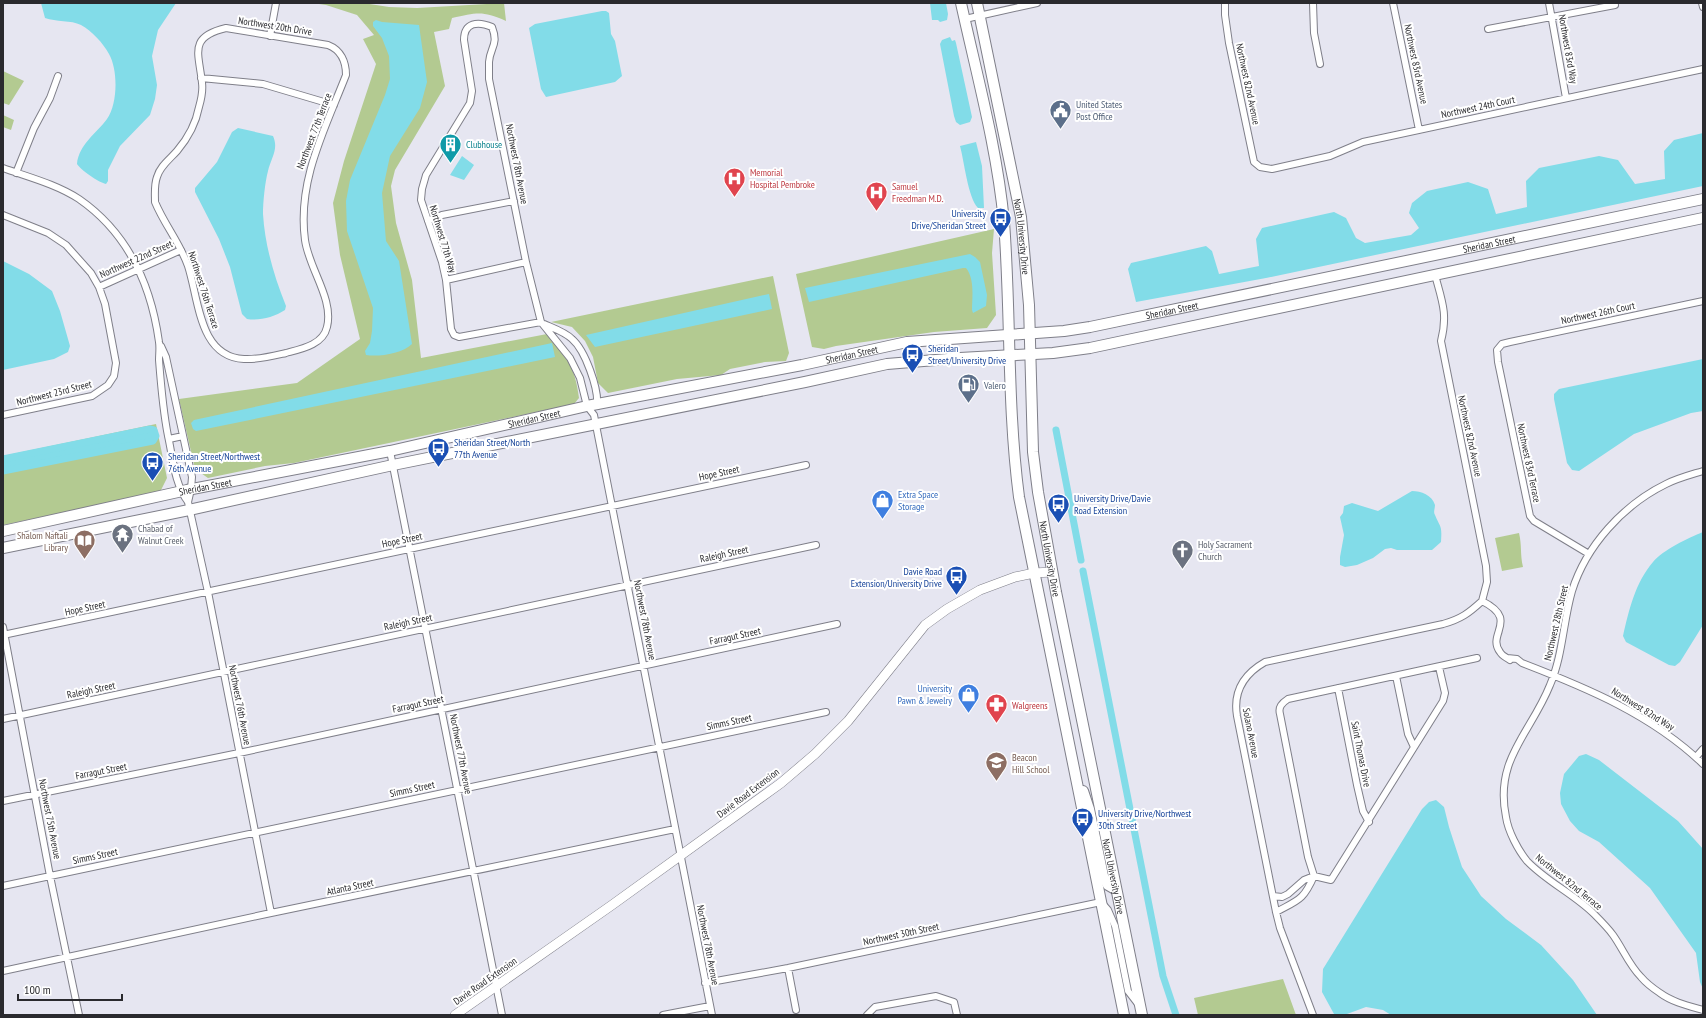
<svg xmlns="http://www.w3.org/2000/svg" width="1706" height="1018" font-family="'PT Sans Narrow',sans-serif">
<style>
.green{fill:#b3ca91}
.water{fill:#82dce8}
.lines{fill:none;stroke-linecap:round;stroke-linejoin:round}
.canal{stroke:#82dce8;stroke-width:7}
.street-casing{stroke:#7f7f89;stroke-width:8}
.secondary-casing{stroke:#7f7f89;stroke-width:10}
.primary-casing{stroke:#7f7f89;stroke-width:12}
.street{stroke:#fff;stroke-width:6}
.secondary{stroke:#fff;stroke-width:9}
.primary{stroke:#fff;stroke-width:10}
.labels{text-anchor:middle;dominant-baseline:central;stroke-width:4;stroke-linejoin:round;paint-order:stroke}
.street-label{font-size:10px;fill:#2a2a2e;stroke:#fff}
.service-label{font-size:10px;fill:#4e5e75;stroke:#fff;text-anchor:start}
.culture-label{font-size:10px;fill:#0d838f;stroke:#fff;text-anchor:start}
.health-label{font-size:10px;fill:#be3a42;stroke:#fff;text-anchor:start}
.transit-label{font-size:10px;fill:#164399;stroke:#fff;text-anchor:start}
.shop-label{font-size:10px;fill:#366cbe;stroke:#fff;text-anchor:start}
.worship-label{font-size:10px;fill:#5b616d;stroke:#fff;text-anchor:start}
.education-label{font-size:10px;fill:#785e54;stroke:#fff;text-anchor:end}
</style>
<rect width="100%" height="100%" fill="#e6e6f1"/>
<path class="green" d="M312 3H363L389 7 417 8 504 3 506 21C482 10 476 13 452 18L449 29 434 32 445 86 395 170 391 186 396 223 412 280 421 358 547 334C567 358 575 366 579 398L574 404 294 463 265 466 208 478 195 469 179 399 297 383 360 339 340 255 333 203 344 161 376 64 363 39 374 35 357 15 326 5Z
M3 71 24 81 9 105 3 103Z
M3 115 14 120 11 130 3 127Z
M994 229 992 253 996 315 987 328 934 332 836 346 824 349 812 347 796 274Z
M773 276 789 353 786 361 765 362 730 369 721 375 677 379 608 393 598 383 593 357 585 341 572 327 551 322Z
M156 424 167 478 160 492 3 525V456Z
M1519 533C1522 545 1520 555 1523 567L1502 571 1495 538Z
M1283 979 1296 1015H1198L1194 998Z"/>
<path class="water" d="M41 3H176L158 30 152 56 157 85 155 99 150 115 120 146 108 170V181L106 184C98 182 81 170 77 164 79 144 96 134 107 119 118 103 118 70 109 54 103 43 92 31 81 25 71 20 56 22 45 18Z
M930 3H946L948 14 947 20 940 22 938 20H932Z
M602 11H606L609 13 611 34 615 41 622 76 615 82 546 97 541 89 529 28 535 24Z
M376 20 382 22 419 25 427 82 420 108 390 156 382 193 386 241 399 261 412 344C402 354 378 357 366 355L365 351 370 343 372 331 373 308 347 231 346 201 350 180 385 95 390 79 389 56 382 38 373 26V22Z
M950 37 952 41 955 40 956 43 972 117 970 122 960 125 956 122 954 116 940 44 942 40Z
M238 128 273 136C279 149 271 158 268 171 265 182 263 202 263 214 265 246 274 276 286 306L285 310C274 317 260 321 247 319L242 314 230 267 219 239 195 192V188L217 162 232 132Z
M1703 133V186L1266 278 1136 302 1128 269 1131 263 1206 246 1212 251 1219 274 1259 266 1256 239 1262 228 1334 212 1346 218 1356 238 1365 243 1411 235 1419 228 1409 213 1412 203 1427 191 1468 182 1488 189 1496 214 1527 207 1526 181 1539 168 1599 156 1618 160 1635 184 1665 179 1664 151 1674 140Z
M976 142 982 166 984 208H978C968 198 964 160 960 146Z
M462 156 474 165 464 180 450 175Z
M970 254 975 257 980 262 987 295 986 306 973 313 972 310C972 298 975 279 966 268H963L809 302 805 288Z
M3 261 29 274 52 291 60 311 70 346 68 352 54 359 3 370Z
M769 294 772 309 595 347 586 335Z
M552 343 555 357 196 431 193 429 191 423 194 420Z
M1703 359V411L1691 413 1634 434 1579 471 1572 470 1567 463 1554 399V394L1559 389Z
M150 429 154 430 156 436 153 441 3 471V459Z
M1412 491C1421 491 1432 495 1435 505 1435 509 1433 512 1435 515 1441 529 1442 525 1441 542L1432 550H1397L1391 548 1385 549 1373 558 1357 565 1345 567 1340 565V557L1344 535 1340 517 1343 513 1344 506 1352 503 1378 511Z
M1703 532V625L1680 662 1675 666 1669 665 1626 642 1623 636C1629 610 1635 583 1653 562 1663 550 1688 538 1703 532Z
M1586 754 1599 760 1678 821 1703 849V989L1700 982 1696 953 1650 888 1599 842 1579 831 1570 821 1561 804 1560 793 1564 774 1579 756Z
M1436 800 1444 807 1449 827 1462 867 1481 896 1506 919 1541 945 1573 980 1597 1015H1391L1383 1010 1366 1007 1347 1014H1334L1322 992 1323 969 1422 809 1429 802Z"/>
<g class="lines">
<path class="canal" d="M1056 430 1081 560
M3 459 150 429 154 430 156 436 153 441 3 471
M1083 571 1163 976 1176 1015"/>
<defs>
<path id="street" d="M1225 3V15L1229 43 1254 162 1260 167 1272 169 1330 156 1363 142 1703 69
M1313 3 1314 33 1320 64
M1393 3 1419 130
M1549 3 1566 98
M1702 3 1703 7
M965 19 1037 3
M226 28 328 45C341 50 346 62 346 75 325 129 297 181 305 240 309 269 334 299 327 327 323 345 301 349 286 353 273 356 258 360 244 359 199 357 199 300 188 266 180 243 164 224 155 202 155 194 154 185 157 177 160 166 170 159 177 151 188 138 196 123 199 107 201 100 203 90 202 83 199 53 188 37 226 28Z
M1488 29 1615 5
M270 36 276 3
M201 78 263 84 334 105
M3 168C28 177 56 184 79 199 128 233 151 284 159 342 160 348 159 354 159 360 161 386 163 411 168 436 173 458 174 483 188 502L208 592 271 913
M16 173 34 128 50 98 58 76
M3 215 48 233 66 245 91 273 99 287 105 304 116 363 114 376 108 385 92 396 3 415
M428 221 442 215 514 201
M1435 275C1442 301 1448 314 1441 341L1486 566 1487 582 1482 601
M446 280 526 262
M99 287 181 250
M541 322 459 337 454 335 451 329 446 280 442 262 421 200 422 189 426 175 470 103 472 91 464 40C464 22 478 21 492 27 499 45 490 47 489 62 489 68 489 73 489 79L526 262 541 322 570 358 580 378 587 406 594 415 712 1015
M544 324C553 328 565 332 572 339 585 350 599 389 597 406
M161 346 166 357 192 477 191 489 188 502
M169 439 183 436
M390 451 502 1015
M1703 471C1690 475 1678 478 1666 484 1623 505 1586 546 1572 591 1563 622 1563 655 1550 685 1531 733 1494 759 1506 817 1508 831 1518 850 1527 861 1547 882 1574 894 1594 914 1601 921 1608 928 1613 935 1623 949 1629 965 1641 977 1646 983 1654 989 1660 993 1672 1002 1689 1006 1703 1010
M1589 554 1534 521 1530 516 1498 362 1497 350 1502 344 1510 342 1703 301
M1482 601C1520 620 1486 634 1500 652 1502 656 1506 657 1510 660
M3 627 50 876 79 1015
M3 635 806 465
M1507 658 1517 659 1522 663C1587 688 1652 715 1703 764
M1439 667 1445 693 1443 701 1331 880 1314 876 1308 857 1280 714C1278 707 1282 703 1288 699L1477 658
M1396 676 1408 734 1414 747
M1338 688 1357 785 1363 811 1369 822
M3 719 816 545
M1696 757 1703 749
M3 801 239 753 837 624
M3 886 826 712
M1273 896 1282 897 1288 894 1304 880 1314 876C1303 901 1298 900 1276 912
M788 968 796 1010
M3 971 271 913 675 829
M705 983 788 968 1101 902 1108 910 1115 926 1128 991 1138 1004
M663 1015 710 1006
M867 1015 875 1007 936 996 954 1002 957 1015
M1313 1015 1280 928 1276 912 1237 716C1233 692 1244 674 1265 662L1443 624C1461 619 1469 613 1482 601"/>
<path id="secondary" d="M455 1015 612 905 781 783 815 754 848 721 925 625 947 609 980 590 1015 577 1034 573 1052 572"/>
<g id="primary">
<path d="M961 3C977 76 997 148 1004 222 1011 313 1007 406 1019 497L1124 1015"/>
<path id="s1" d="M977 3 1021 217 1029 305 1033 452 1038 492 1056 592 1142 1015"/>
<path id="s2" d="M3 531 187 490 390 451 587 406 802 365 907 342 1064 331 1090 327 1703 199"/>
<path d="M3 548 189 510 393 465 805 382 887 364 960 358 1053 353 1090 348 1703 218"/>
<path d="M1083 791 1089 809 1103 876 1108 885 1115 889"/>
</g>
</defs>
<use href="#street" class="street-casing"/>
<use href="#secondary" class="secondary-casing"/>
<use href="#primary" class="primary-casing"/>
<use href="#street" class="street"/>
<use href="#secondary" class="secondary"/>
<use href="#primary" class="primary"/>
</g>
<defs>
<symbol id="civic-pin" viewBox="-11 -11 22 30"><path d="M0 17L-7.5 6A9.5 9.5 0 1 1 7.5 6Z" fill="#5c6f8a" stroke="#fff"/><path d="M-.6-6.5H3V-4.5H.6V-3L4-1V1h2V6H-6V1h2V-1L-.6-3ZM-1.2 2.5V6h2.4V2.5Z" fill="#fff"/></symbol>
<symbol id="building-pin" viewBox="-11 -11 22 30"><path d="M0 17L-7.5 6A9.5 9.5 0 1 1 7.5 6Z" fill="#0f9aa8" stroke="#fff"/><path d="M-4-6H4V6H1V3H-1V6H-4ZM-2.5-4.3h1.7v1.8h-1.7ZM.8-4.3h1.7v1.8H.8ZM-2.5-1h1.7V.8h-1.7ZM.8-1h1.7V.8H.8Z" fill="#fff"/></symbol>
<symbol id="hospital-pin" viewBox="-11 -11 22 30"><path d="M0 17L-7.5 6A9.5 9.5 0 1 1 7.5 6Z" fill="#e0444e" stroke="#fff"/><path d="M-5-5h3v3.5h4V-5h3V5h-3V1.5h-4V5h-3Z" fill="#fff"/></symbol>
<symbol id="bus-pin" viewBox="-11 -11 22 30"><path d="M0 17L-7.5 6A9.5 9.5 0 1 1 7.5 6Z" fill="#1a4fb4" stroke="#fff"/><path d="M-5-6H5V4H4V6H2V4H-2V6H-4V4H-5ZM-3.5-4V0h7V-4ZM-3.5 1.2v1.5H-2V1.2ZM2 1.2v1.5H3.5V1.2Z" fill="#fff"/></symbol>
<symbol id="fuel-pin" viewBox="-11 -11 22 30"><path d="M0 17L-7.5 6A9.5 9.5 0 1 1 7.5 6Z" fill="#5c6f8a" stroke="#fff"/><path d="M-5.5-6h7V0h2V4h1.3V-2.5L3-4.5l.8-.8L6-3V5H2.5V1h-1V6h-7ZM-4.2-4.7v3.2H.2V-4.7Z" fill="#fff"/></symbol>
<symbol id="shop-pin" viewBox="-11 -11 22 30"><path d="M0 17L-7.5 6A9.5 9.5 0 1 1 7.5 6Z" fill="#3f7fe0" stroke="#fff"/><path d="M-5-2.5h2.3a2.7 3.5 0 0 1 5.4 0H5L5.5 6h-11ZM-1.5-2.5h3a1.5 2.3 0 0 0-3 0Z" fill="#fff"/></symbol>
<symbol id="temple-pin" viewBox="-11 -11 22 30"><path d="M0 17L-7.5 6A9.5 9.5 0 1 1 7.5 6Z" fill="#6b7280" stroke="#fff"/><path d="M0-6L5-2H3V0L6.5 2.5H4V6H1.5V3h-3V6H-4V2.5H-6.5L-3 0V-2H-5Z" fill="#fff"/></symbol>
<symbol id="library-pin" viewBox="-11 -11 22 30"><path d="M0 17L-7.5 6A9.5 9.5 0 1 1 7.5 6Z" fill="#8d6e63" stroke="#fff"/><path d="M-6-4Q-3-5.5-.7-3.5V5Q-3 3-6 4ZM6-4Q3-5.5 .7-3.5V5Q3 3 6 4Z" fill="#fff"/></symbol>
<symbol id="church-pin" viewBox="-11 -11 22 30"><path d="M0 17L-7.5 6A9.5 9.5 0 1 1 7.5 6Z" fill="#6b7280" stroke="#fff"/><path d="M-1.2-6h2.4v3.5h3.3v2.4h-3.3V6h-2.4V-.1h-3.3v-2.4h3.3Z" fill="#fff"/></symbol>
<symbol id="pharmacy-pin" viewBox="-11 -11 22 30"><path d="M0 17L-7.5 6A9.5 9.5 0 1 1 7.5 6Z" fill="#e0444e" stroke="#fff"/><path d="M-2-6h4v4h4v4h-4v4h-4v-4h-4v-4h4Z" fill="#fff"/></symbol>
<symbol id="school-pin" viewBox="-11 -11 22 30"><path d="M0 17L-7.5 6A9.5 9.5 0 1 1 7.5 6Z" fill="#8d6e63" stroke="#fff"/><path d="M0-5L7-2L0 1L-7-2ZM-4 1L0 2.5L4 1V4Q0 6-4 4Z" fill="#fff"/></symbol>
</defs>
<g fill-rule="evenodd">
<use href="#civic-pin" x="1048" y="98" width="25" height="34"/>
<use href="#building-pin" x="438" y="132" width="25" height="34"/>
<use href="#hospital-pin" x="722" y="166" width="25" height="34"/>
<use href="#hospital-pin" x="864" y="180" width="25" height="34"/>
<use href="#bus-pin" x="988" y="206" width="25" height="34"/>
<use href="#bus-pin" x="900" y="342" width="25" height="34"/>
<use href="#fuel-pin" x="956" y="372" width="25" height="34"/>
<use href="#bus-pin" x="426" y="436" width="25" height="34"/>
<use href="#bus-pin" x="140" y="450" width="25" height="34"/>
<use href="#shop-pin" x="870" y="488" width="25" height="34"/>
<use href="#bus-pin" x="1046" y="492" width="25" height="34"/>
<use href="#temple-pin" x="110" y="522" width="25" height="34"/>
<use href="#library-pin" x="72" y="528" width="25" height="34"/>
<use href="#church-pin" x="1170" y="538" width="25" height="34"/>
<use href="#bus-pin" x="944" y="564" width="25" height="34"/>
<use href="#shop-pin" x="956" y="682" width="25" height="34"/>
<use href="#pharmacy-pin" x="984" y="692" width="25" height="34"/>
<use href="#school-pin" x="984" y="750" width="25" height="34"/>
<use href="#bus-pin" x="1070" y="806" width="25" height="34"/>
</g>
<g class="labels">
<g class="street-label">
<text transform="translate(275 26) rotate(9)">Northwest 20th Drive</text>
<text transform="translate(1568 49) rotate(80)">Northwest 83rd Way</text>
<text transform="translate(1416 64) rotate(78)">Northwest 83rd Avenue</text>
<text transform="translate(1248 84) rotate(78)">Northwest 82nd Avenue</text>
<text transform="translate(1478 107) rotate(-12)">Northwest 24th Court</text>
<text transform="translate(314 131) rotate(-69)">Northwest 77th Terrace</text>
<text transform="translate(517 164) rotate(79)">Northwest 78th Avenue</text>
<text stroke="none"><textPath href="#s1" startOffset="238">North University Drive</textPath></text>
<text transform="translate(443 239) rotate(73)">Northwest 77th Way</text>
<text stroke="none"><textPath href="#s2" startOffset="1515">Sheridan Street</textPath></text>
<text transform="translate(136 259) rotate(-24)">Northwest 22nd Street</text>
<text transform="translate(204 290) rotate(72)">Northwest 76th Terrace</text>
<text stroke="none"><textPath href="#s2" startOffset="1191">Sheridan Street</textPath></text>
<text transform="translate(1598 313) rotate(-12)">Northwest 26th Court</text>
<text stroke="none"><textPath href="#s2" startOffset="867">Sheridan Street</textPath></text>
<text transform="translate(54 393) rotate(-14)">Northwest 23rd Street</text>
<text stroke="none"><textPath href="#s2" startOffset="543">Sheridan Street</textPath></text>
<text transform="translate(1470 436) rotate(78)">Northwest 82nd Avenue</text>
<text transform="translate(1529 463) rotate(78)">Northwest 83rd Terrace</text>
<text transform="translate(719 473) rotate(-12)">Hope Street</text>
<text stroke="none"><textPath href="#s2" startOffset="207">Sheridan Street</textPath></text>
<text transform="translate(402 540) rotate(-12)">Hope Street</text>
<text transform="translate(724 554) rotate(-12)">Raleigh Street</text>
<text stroke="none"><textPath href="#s1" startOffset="562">North University Drive</textPath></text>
<text transform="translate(85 608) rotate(-12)">Hope Street</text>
<text transform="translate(645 620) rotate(79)">Northwest 78th Avenue</text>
<text transform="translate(408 622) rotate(-12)">Raleigh Street</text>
<text transform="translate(1556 623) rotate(-77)">Northwest 28th Street</text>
<text transform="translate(735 636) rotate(-12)">Farragut Street</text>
<text transform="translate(91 690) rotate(-12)">Raleigh Street</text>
<text transform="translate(418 704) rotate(-12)">Farragut Street</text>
<text transform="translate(240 705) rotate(79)">Northwest 76th Avenue</text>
<text transform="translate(1643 709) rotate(32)">Northwest 82nd Way</text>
<text transform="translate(729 722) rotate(-12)">Simms Street</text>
<text transform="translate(1251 733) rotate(79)">Solano Avenue</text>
<text transform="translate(461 754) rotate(79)">Northwest 77th Avenue</text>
<text transform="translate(1361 754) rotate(79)">Saint Thomas Drive</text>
<text transform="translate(101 771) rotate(-11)">Farragut Street</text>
<text transform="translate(412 789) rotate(-12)">Simms Street</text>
<text transform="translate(748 793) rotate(-37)">Davie Road Extension</text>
<text transform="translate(50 819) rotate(79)">Northwest 75th Avenue</text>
<text transform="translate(95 856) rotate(-12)">Simms Street</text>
<text stroke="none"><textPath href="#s1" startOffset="886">North University Drive</textPath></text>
<text transform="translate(1569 882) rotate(39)">Northwest 82nd Terrace</text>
<text transform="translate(350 887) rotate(-12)">Atlanta Street</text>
<text transform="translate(901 934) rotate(-12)">Northwest 30th Street</text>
<text transform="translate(708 945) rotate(79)">Northwest 78th Avenue</text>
<text transform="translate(485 981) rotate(-35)">Davie Road Extension</text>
</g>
<g class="service-label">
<text x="1076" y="104">United States<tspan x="1076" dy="12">Post Office</tspan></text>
<text x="984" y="385">Valero</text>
</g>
<g class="culture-label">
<text x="466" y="144">Clubhouse</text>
</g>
<g class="health-label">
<text x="750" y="172">Memorial<tspan x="750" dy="12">Hospital Pembroke</tspan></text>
<text x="892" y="186">Samuel<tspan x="892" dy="12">Freedman M.D.</tspan></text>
<text x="1012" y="705">Walgreens</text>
</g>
<g class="transit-label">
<text x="986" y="213" text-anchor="end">University<tspan x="986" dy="12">Drive/Sheridan Street</tspan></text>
<text x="928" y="348">Sheridan<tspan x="928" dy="12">Street/University Drive</tspan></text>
<text x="454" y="442">Sheridan Street/North<tspan x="454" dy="12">77th Avenue</tspan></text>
<text x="168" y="456">Sheridan Street/Northwest<tspan x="168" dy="12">76th Avenue</tspan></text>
<text x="1074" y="498">University Drive/Davie<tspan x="1074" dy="12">Road Extension</tspan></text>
<text x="942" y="571" text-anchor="end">Davie Road<tspan x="942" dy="12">Extension/University Drive</tspan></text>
<text x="1098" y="813">University Drive/Northwest<tspan x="1098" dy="12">30th Street</tspan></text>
</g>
<g class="shop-label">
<text x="898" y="494">Extra Space<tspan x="898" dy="12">Storage</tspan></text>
<text x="952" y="688" text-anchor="end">University<tspan x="952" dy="12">Pawn &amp; Jewelry</tspan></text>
</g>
<g class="worship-label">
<text x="138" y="528">Chabad of<tspan x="138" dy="12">Walnut Creek</tspan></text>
<text x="1198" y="544">Holy Sacrament<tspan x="1198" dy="12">Church</tspan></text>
</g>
<g class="education-label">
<text x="68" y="535">Shalom Naftali<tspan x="68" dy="12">Library</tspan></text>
<text x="1012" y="757" text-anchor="start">Beacon<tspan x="1012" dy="12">Hill School</tspan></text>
</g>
</g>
<rect width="1706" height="1018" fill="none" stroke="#2a2a2e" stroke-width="8"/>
<path d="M18 994v6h104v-6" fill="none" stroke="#2a2a2e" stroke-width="2"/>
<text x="24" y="994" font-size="12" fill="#2a2a2e" stroke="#ffffff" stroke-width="3" paint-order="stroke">100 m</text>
</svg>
